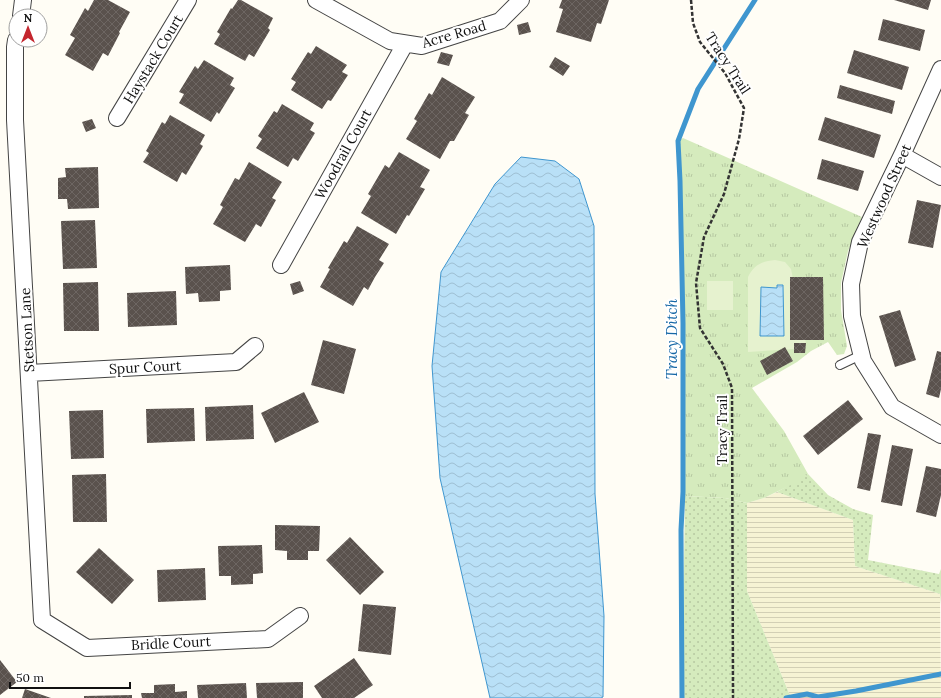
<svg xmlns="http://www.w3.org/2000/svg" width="941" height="698" font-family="Lora,serif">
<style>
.farmland{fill:url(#farmland-rules)}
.grass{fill:url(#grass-dots)}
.park{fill:url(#park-tufts)}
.pitch{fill:#e6f2cf}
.water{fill:url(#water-waves);stroke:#3f96cf}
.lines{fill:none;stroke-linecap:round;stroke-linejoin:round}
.stream{stroke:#3f96cf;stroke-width:5}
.building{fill:url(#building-cross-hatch)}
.lane-casing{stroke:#444;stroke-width:10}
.street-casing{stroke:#444;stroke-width:18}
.path{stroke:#333;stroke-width:2.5;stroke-dasharray:4 2;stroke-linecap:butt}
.lane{stroke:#fff;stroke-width:8}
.street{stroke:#fff;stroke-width:16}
.labels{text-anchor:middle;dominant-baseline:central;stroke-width:4;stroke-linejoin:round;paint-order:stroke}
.street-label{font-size:14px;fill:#111;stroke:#fff}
.water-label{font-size:15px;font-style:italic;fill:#1768a6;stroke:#fff}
</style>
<defs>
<pattern id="farmland-rules" width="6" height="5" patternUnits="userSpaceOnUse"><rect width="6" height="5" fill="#f6f3d4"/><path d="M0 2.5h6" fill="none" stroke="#d2cfb5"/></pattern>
<pattern id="grass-dots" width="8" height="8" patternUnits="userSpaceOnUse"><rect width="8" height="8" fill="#d5ebbd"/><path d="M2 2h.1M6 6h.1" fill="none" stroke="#b6c8a1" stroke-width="1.8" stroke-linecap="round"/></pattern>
<pattern id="park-tufts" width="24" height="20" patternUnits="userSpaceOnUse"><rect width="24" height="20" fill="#d5ebbd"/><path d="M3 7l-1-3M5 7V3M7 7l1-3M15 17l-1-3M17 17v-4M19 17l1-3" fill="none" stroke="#b6c8a1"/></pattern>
<pattern id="water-waves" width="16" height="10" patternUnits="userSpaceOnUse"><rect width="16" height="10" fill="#b9e0f7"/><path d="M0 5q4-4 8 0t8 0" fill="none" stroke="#9ebfd3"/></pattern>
<pattern id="building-cross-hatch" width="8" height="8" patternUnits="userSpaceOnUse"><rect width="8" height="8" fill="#5a524d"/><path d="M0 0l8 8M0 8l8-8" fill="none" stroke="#6d6662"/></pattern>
</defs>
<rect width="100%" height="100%" fill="#fffdf5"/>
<path class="farmland" d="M777 492 853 520 855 566 940 594 941 698H791L747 591V503L764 498Z"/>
<path class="grass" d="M808 474 828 495 853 509 873 515 868 560 939 574 941 569V605L940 594 855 566 853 520 777 492Z
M685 496 725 498 747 503V591L791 698H682Z"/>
<path class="park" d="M683 138 862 217 848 251 841 283V310L847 346 844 354 837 355 828 342 811 351 797 362 752 388 784 431 808 474 801 480 764 498 747 503 725 498 685 496 683 492C683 375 684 258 678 141Z"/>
<path class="pitch" d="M775 260 785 262 791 269 806 343H794V349L748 352V277C754 265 762 261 775 260Z
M707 281H733V310H707Z"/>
<path class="water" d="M521 157 555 161 579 179 594 226 595 494 604 616 603 697 601 698H490L440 478 432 366 441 272 495 184Z
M777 285H783L784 336H760L761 287 777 288Z"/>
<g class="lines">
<path class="stream" d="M682 698 681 530 683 492V323L680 181 678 141 698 89 755 0
M786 698 807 694 818 697 856 691 941 674"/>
</g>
<path class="building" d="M94 0H108L130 12 119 32 120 33 108 56 103 53 93 71 65 55 75 38 70 35 85 8 88 11Z
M238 0H241L273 18 268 28 270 30 254 57 249 54 245 61 214 44 220 34 217 32 231 8 232 9Z
M562 0H609L601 24 597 23 591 42 556 32 563 9 559 8Z
M894 0H931L928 10Z
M883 19 925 30 920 51 878 40Z
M528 22 531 32 519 35 517 25Z
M316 46 347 65 342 72 348 75 331 101 328 100 322 109 291 90 296 82 291 79 308 52 311 54Z
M854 50 909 67 902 90 847 73Z
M441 52 453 55 449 66 437 63Z
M555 57 570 66 563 76 549 67Z
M204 60 234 78 230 85 235 88 219 114 217 112 211 122 179 103 184 94 179 92 195 66 198 69Z
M442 77 475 97 465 113 469 115 454 141H450L440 159 406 139 417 121 414 119 429 93 432 95Z
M840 85 895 101 892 114 837 98Z
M282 104 314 123 310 130 315 133 298 161 293 158 288 167 256 148 262 139 258 136 274 111 277 113Z
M170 115 205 135 200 144 203 146 186 175 182 172 177 182 143 162 149 153 146 151 162 122 165 124Z
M825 117 881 135 874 158 818 140Z
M92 119 96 128 86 132 82 122Z
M399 152 430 170 420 187 425 189 409 216 407 215 396 234 361 213 371 196 368 194 385 165 389 168Z
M822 159 864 171 858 191 817 179Z
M249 162 282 182 272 198 276 200 261 227 256 224 245 242 213 224 223 207 220 205 235 178 239 180Z
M98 167 99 208 68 209 67 199H58V178L66 177 65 168Z
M917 200 941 205 933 248 908 243Z
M95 220 97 268 63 269 61 221Z
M357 226 389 244 379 260 384 263 375 277 368 290 364 287 353 306 320 287 330 269 328 268 344 241 347 243Z
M230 265 231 290 220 291V301L199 302 198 293 186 294 185 267Z
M790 277H823L824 340H790Z
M300 281 304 291 293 295 290 284Z
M98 282 99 331H64L63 283Z
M176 291 177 325 128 327 127 293Z
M900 310 916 360 895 367 879 316Z
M323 340 356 349 344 394 311 385Z
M794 343H806L805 353H794Z
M785 347 793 361 767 375 760 361Z
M937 351 941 352V389L939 398 926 394Z
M304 392 319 422 275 443 261 413Z
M848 400 863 419 818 455 803 436Z
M253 405 254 439 206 441 205 407Z
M194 408 195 441 147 443 146 409Z
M103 410 104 458 71 459 69 411Z
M868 433 881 435 870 491 857 488Z
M892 445 913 449 902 506 881 502Z
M926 466 941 469V495L936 517 916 512Z
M106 474 107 522H73L72 475Z
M275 525 320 526 319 551H308V560H287V551L275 550Z
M350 537 384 572 360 595 326 560Z
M262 545 263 573 253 574V584L231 585V576H219L218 546Z
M99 548 134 580 112 604 76 572Z
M205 568 206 600 158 602 157 570Z
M363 604 396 607 391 655 358 651Z
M354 658 373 685 354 698H322L314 686Z
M0 660 17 682 0 695Z
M303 682V698H257L256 683Z
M246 683 247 698H198L197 685Z
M175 684V692L187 691V698H142L141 693H154V685Z
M25 689 51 698H22Z
M132 695V698H84V696Z"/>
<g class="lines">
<defs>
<path id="lane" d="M840 365 861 355"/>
<path id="street" d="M316 0 390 41 422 46 500 21 521 0
M21 16 23 0
M16 40 15 47V120L42 620 87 648 268 639 300 616
M941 69 902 155 860 242 851 284 852 316 863 361 892 407 941 435
M117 118 188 0
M902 155 941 177
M281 265 405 44
M29 373 236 362 255 346"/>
</defs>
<use href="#lane" class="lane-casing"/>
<use href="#street" class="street-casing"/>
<path class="path" d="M691 0 693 23 700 42 725 73 744 108 739 139 724 194 704 237 696 283 700 328 723 364 732 388 733 698"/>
<use href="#lane" class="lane"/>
<use href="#street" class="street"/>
</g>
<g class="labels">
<g class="street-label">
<text transform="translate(454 34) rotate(-16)">Acre Road</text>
<text transform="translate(153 59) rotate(-59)">Haystack Court</text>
<text transform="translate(728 63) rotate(57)">Tracy Trail</text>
<text transform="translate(343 154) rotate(-61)">Woodrail Court</text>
<text transform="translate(884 196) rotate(-66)">Westwood Street</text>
<text transform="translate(27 330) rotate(-93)">Stetson Lane</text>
<text transform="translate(145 367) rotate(-3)">Spur Court</text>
<text transform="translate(722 430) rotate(-90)">Tracy Trail</text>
<text transform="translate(171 643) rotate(-3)">Bridle Court</text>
</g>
<g class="water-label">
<text transform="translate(671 339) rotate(-90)">Tracy Ditch</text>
</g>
</g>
<g transform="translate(28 28)"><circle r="19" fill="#ffffff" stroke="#a0a0a0"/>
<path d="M0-3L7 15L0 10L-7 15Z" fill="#c4262e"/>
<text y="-6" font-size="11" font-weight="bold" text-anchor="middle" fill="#111111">N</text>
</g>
<path d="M10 682v6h120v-6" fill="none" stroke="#111111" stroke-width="2"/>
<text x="16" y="682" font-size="12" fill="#111111" stroke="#ffffff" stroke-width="3" paint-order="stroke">50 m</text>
</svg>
